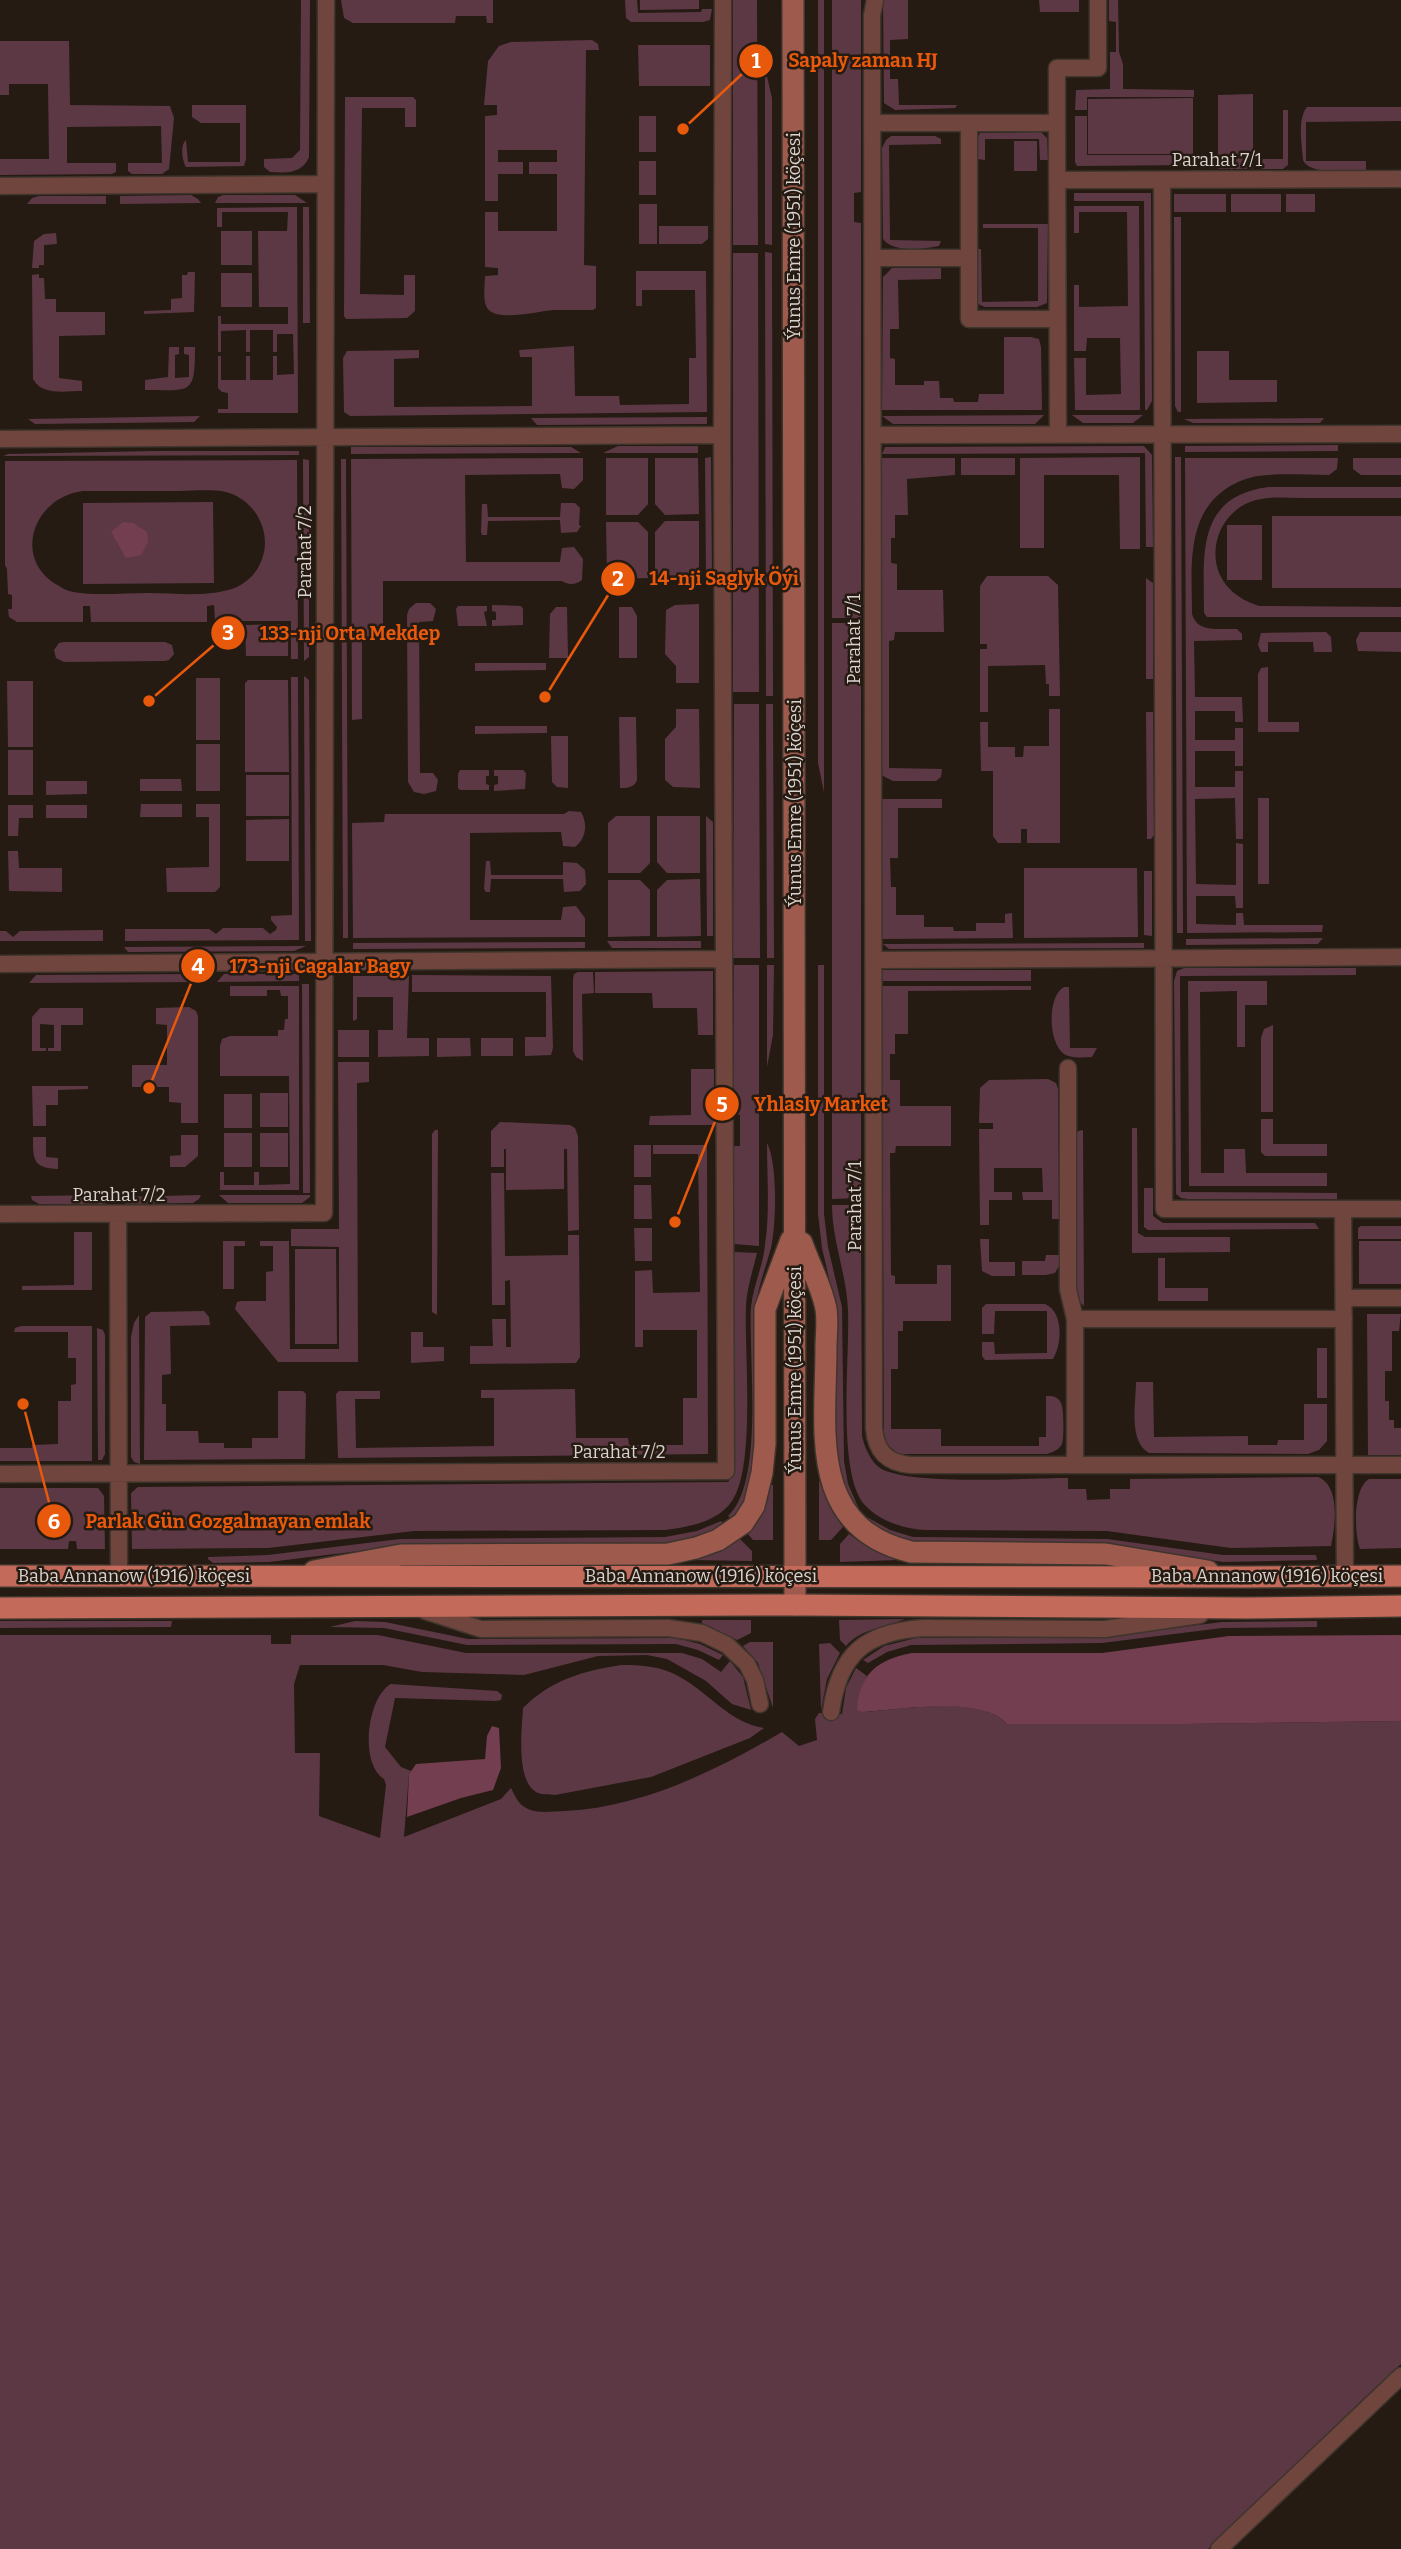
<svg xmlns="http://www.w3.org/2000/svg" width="1401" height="2549" font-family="Bitter,serif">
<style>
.green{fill:#5c3844;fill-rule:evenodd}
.forest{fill:#733e50}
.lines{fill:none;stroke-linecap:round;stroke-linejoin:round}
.street-casing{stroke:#3e352d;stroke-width:19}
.secondary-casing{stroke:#3e352d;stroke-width:24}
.primary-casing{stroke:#3e352d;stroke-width:24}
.street{stroke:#70453d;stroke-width:16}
.secondary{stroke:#9f5a4e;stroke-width:21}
.primary{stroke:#c36a5a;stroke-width:21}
.labels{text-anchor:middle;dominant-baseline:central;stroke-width:5;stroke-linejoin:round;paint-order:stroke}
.street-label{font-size:18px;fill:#dad3cd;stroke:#251b13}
.leader{fill:none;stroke:#e8590c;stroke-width:2.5}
.callout-dot{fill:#e8590c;stroke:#251b13;stroke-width:2.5}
.mark-label{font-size:21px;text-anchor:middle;font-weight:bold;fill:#fff}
.callout-label{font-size:19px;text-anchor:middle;font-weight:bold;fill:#e8590c;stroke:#251b13;stroke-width:5;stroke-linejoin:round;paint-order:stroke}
</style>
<rect width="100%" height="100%" fill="#251b13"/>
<path class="green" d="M301 0H310L309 157C302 174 286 173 270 172L264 167V159L292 158 300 150Z
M341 0H493V23H487L486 16H456L455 23H353L344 18Z
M625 0H637L638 13 701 12 702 9H712L710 20 703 22H631L626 18Z
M640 0H699V9L640 10Z
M733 0H757L758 245H733Z
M818 0H824V792L818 763Z
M832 0H861V192L854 193V222L861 223V618H832Z
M883 0H908V39L890 40V79H898L899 105H957L955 108 895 110 884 103Z
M1039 0H1079V12H1040Z
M1109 0H1118L1119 52 1123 64V89L1194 90V97H1087V110H1075L1076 90 1110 89V52H1116V22L1109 21Z
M592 40 598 44 599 50H586L584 265 596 266V308L593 310C580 310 566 310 553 310 539 311 498 322 488 309 482 301 485 285 485 276L498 275V268L485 267V212H498V231H557V174H529V162H557V150H498V162H523V174H498V201H485V116L497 115V105H484L488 61 499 46 511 42Z
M0 41H69L70 105 170 106 174 118 169 169 162 174H132L128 171V163H162L161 126 67 127V163H116V172L112 174 0 175V159H49L48 84H9V95H0Z
M638 45H710V86H639Z
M765 68 772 98V245L765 244Z
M1253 94V169H1218V95Z
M345 97H413L416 100V127H405V108H362L360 294 404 295V275H415V311L407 318 346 319 344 316Z
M1193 98V154H1088V99Z
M192 105H246V159L244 166 186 167C182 160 180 145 186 140L188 162H240V123H201L192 117Z
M1307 107H1401V121L1306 122V161H1366V170C1349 170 1310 176 1303 160 1302 145 1297 119 1307 107Z
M1283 110H1288V165L1283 169H1261V159H1283Z
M639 116H656V152H639Z
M1075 116H1087V155H1195V165L1077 166 1075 162Z
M1041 132 1047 138 1048 160H1040L1039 139H985V160L977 159V139L980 133Z
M891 136H935L941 139V144L889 145 890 240 941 241 939 246C923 249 893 253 883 239L882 148 886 140Z
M1014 141H1037V171H1014Z
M639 161H656V195H639Z
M1074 193H1151L1152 401 1147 410H1145L1144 201H1074Z
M1174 194H1226V212H1174Z
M1231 194H1281V212H1231Z
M1286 194H1315V212H1286Z
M191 195 198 199 201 203 120 204V196Z
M223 195H295L307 203H215L218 197Z
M39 196H106V204H27L32 198Z
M639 204H657V244H639Z
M1074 206H1139L1140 410H1075L1074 358H1086V395L1121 394 1120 338H1087L1086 351H1074V285H1079V307L1128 306 1127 212H1079V233H1074Z
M297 207 298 413H218V409H228V393L222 392 218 388V356H221V380H246V356H250V380H273V356H277V375L294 374 293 334H277V352H273V330H250V352H246V330L221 331V352H218V316H221V324H288V307H259L258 231H287L288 212H222V227H217V208Z
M303 207H309L310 323H303Z
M1174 217H1181V412H1178L1175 406Z
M983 224H1048L1047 303 1037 307H985L978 304 976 249H981L982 302 1038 301V228H983Z
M659 226H708V239L702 244H659Z
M221 231H252V265H221Z
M56 233 57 244 44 245V265H39V268H32L34 241 44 234Z
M765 252 772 253 773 696H766Z
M733 253H758L759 692H733Z
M941 268V279L898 280 899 329H890V358L895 359V385H924V381H939L940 398H953L954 402H978L979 394H1004V337H1031L1039 339 1041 347 1042 410H882L883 277 892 268Z
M636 271H706L707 412 350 416 344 412 343 358 347 351 419 350V358L394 359V407L532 406V357H520L519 350 574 346 575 396H619L620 405 689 404V358H696L695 290H642V306H636Z
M188 272H195L194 312 144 314V311L171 310V299L182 298V275H187Z
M221 273H252V307H221Z
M39 274V278H44L45 299H56V312H105V335L59 336V378L82 381V391C66 391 42 396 33 379L32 275Z
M169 347H179V354L175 355V378L189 377V355L184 354V347H195C195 396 191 390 145 390V380L168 377Z
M1197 351H1229V380H1277V402L1197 403Z
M1044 415 1035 424H893L882 416Z
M1072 415H1143L1133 423H1083Z
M200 416 194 422 35 424 28 419Z
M707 417V424L537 425 531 418Z
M1324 418 1320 423H1193L1184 419Z
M1338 445V451L1185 452V446Z
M618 446H698V453H603Z
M1144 446 1152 455 1153 547H1146L1145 453 882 454 885 447Z
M351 447H571L581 453 351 454Z
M154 451H299V455L3 456 8 454Z
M711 457 712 574 706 579 705 458Z
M1140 457V549H1120L1119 475H1044V548H1020V458Z
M1175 457H1181L1183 933H1177Z
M583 458V480L574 489 562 488 560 474 465 475 466 562H560L562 548 574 547 583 559 582 580C576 585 568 585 562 581H383V636L362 637V719L352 720 351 459Z
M606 458H648V504L638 515H606Z
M655 458H698L699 514 665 515 655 504Z
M882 458H955V475L907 479 908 515H895V538H891V563L897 564V590H943L944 632H895L894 640 889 641V768L942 769 941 777 936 781H893L883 776 881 772Z
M961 458H1015V475H961Z
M1185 458H1338L1337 469 1329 475C1305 475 1281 473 1258 476 1246 478 1237 482 1227 488 1185 516 1192 569 1192 614 1198 634 1220 628 1237 629L1242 634V640L1194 641 1195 697H1242L1243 722H1235V711H1195V740H1235V728H1243V766H1235V751H1195V787H1235V771H1243V839H1236L1235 798 1195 799 1196 884 1236 885V843L1243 844V908H1236L1235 896H1196V924L1236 925V913H1243L1244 925H1323L1322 932 1187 933Z
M1353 458H1401V475H1361L1353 469Z
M303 459 309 460V657L304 661Z
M341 459H346L348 938H343Z
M297 460 298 659H291V621H215L214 605 207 606V622H91L90 606H83V622H17L9 617 8 609H12V595L8 594 7 569 5 565V461ZM83 491C115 491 147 491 179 491 194 491 211 489 226 492 257 500 274 536 260 564 254 577 241 587 228 590 204 597 173 593 148 593 124 593 97 596 73 592 68 591 63 589 59 586 11 560 33 497 83 491Z
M1269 487H1401V498C1369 498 1336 498 1304 498 1288 498 1271 496 1256 500 1229 507 1212 534 1216 562 1220 585 1237 599 1259 606L1401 607V617H1207L1204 613C1204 556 1195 496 1269 487Z
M213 502 214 583 83 584V503Z
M561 503H575L580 508 579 525 581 526 577 532 561 533 560 520 488 521 487 535H482L481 532 482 504H487L488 517H560Z
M1272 516H1401V588H1272Z
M665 521H699V578H655V532Z
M606 522H638L648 532V578L615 579 607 574Z
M1227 525H1262V580H1227Z
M987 576H1048L1058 585 1060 696H1049V684H1046L1045 665 988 666V712H980V649H987V644H980V586Z
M1146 578 1153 583V679H1146Z
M416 603H430L436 609 433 621 419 622 420 773H433L438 780 436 791 424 794 414 792 408 782 407 615 409 609Z
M699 604V683H676V666L665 654 666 610 675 605Z
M492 605 521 606 523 609V625L492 626V620H496V612L492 611Z
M458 606H487V611L484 612 487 626H458L456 609Z
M556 607H567L568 658H549L550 614Z
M619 607H632L637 616V658H619Z
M832 623H861V1198L832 1199Z
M288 624V656H246L245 625Z
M1326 632 1331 637 1332 652H1314L1313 642H1268V652H1261L1258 645 1261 633Z
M1360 632H1401V652L1358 651 1356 640Z
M64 642H165L172 645 174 654 169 660 165 661 64 662 56 658 54 650 59 643Z
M475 663H546V670L475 671Z
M1268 667V722H1299V732H1258V674L1261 668Z
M304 676 309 680 311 941H305Z
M291 677H298L299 940 125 941V929H209L216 934 223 928H263L270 934 276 930 277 927 271 920V916L292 915Z
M196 678H220V740H196Z
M248 680H288L289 772H245V683Z
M7 681H33V747H8Z
M734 704H759L760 958H733Z
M766 704H773L774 958H767Z
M676 709H699L700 788 673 787 665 780V739L676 727Z
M1049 709H1060V843H1027V829H1021V843H998L993 836V771H981L980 722H988V747H1015V757H1023L1024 746H1049Z
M1146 712H1153L1154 835 1151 839H1147Z
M619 717H636L637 780C634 788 627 788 620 788Z
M547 726V733L475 734V726Z
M551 736H568V788L557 787 552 782Z
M196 744H220V791H196Z
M8 750H33V795H8Z
M460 770H489V776H486V784L489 785V790H460L458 788V774Z
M494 770H523L526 773 525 789 494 791V785L498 784V776H494Z
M246 775H289V816H246Z
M140 779H181L182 791H140Z
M46 781H87V794L46 795Z
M1258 798H1269V884H1258Z
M881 799H942V808H898V858H890L891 887H896V915H924V927H953L954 931H976V923H1005V914L1012 913 1013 938 882 939Z
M141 804H182V817H140Z
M196 804H220V887L215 892H167L166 868 209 867V817H196Z
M8 805H33V818H19L18 836H8Z
M46 805H87V818H46Z
M569 811 581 812C588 824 586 839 575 847L563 846 561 832 470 833V920H561L563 907 576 906 585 918V937L353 938 352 823 384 822 385 814H564Z
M616 816H650V863L640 873H608V823Z
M657 816H700V873H667L657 862Z
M706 816 713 822V936H707Z
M289 819V861H246V820Z
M8 851H18L19 868H62V892L9 891Z
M486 861H490L491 875H563V862L577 863 585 870 586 884 580 891 564 892 563 879H491L490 892H486L484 889Z
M1024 868H1137L1138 937 1024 938Z
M1144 871H1152V936L1144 935Z
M700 879 701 936 657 937V890L667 880Z
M608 880H640L650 890V936L608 937Z
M103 930V941H0V931H6L13 937 20 931Z
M1323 938 1318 944 1186 945V939Z
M607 941H701V948H612Z
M585 942V948L353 949V943Z
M1144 943V948L889 949 883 944Z
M306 946 294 951 128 952 124 947Z
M734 965H759V1246L734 1244V1146H740V1115L733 1114Z
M767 965H774L773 1035 767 1067Z
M818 965H824V1214L828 1247 842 1307 844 1461 848 1484 859 1509 855 1514 842 1485 836 1445V1308L822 1248 818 1214Z
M1184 968H1356V975L1180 976 1181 1192 1337 1193V1199H1188L1181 1198 1176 1194 1174 981 1177 971Z
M882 970H1031V981H882Z
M713 971V1035H698L697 1008H653L652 993H595V972Z
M578 972H593L594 993 582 994 583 1061 576 1057 573 1051V979L574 974Z
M195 974 201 982 29 983 36 975Z
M224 974H299V981L217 982Z
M412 975 551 976 553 1048 551 1055 525 1056V1037H546V992H412Z
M353 976H409L407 1038H429V1056L378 1057V1030H393V997H357V1019L353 1021Z
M1188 981H1267V1005H1245V1047H1237V991L1200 992 1201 1173H1224V1149H1245L1246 1173H1327V1186H1189Z
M302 984H309L310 1193H303Z
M230 986H299V1190H220V1172H224V1185H254V1172H259V1185L290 1184 289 1076H220V1046L222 1039 230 1036H278V1030H284L285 1019H288V996H281L280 990H267V996H230Z
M1031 986V990L908 991V1034H895V1054H890V1080H900V1106H951V1146H896L895 1153H890L891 1275 895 1276V1284H937V1265H951V1321H903V1331H898V1369H891V1429H941V1446H1039V1437H1046V1396C1052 1396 1058 1396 1061 1403 1064 1407 1064 1439 1062 1444 1059 1450 1053 1452 1047 1454H899L887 1445 884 1433 882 986Z
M1064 987H1069L1070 1048H1097L1092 1057C1083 1057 1072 1059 1064 1054 1048 1043 1047 996 1064 987Z
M189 1007 196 1011 198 1016V1123H181V1103L169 1102V1087H132V1065H167V1025L156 1024V1008Z
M40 1008H83V1025H61V1051H48V1048H54V1025L40 1024V1048H46V1051H32V1017Z
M1273 1025V1112H1261V1038L1264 1029Z
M338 1030H369V1057H338Z
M437 1038H470L471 1056 437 1057Z
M481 1038H513V1056H481Z
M338 1062H369V1082L357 1083 358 1362H278L235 1309 237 1302 241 1301H266V1272L273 1271V1246H260V1241H289L290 1349H339V1247L291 1246V1229H339Z
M691 1069H714V1125H649L650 1116 691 1115Z
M1048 1079 1056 1083 1058 1089 1059 1219H1052V1200H1023L1022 1192H1043L1042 1168H994V1192H1012V1200H989V1225H980L979 1129H993V1123H979L980 1088 989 1080Z
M32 1086H88V1089L58 1090V1105H46V1126H33Z
M260 1093H288V1127H260Z
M224 1094H252V1128H224Z
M1261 1119H1273V1144H1327V1156H1265L1261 1152Z
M500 1122 570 1125 575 1128 578 1136 579 1230 568 1231 567 1149H564V1189L506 1190V1149H504V1167H491V1131Z
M1132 1128H1137L1138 1233 1145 1237H1230V1252L1132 1253Z
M435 1130H438L437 1315 432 1312V1134Z
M1083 1130 1084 1306 1076 1298 1075 1137 1078 1131Z
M224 1133H252V1167H224Z
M260 1133H288V1167H260Z
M181 1135H198V1156L185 1167H170V1156L181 1155Z
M33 1137H46V1157L58 1158V1169C33 1168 33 1160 33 1137Z
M767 1143C778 1164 776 1225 771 1248 766 1267 758 1286 756 1305 749 1364 772 1474 732 1519L728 1516C765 1482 748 1357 751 1307 753 1286 763 1266 765 1245 770 1211 767 1177 767 1143Z
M634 1145H651V1177H634Z
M653 1145H707L708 1454 338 1458 336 1394 339 1391H380V1399H355L356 1448 494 1446V1398H481V1390L575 1389 576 1438H628L629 1445H683V1398H697V1330H643V1347H635V1271L652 1270 653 1293 700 1292 698 1154H653Z
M491 1173H504L505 1256 568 1255V1235H579L580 1357 576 1363 470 1364V1346H493L492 1319H506V1347H511L510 1280 505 1281V1305H492Z
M634 1185H651L652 1219H634Z
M1144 1188H1153V1216L1163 1223H1315L1319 1229 1148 1230 1144 1227Z
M111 1195 110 1201 105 1204H39L32 1200 31 1196Z
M201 1195 199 1199 193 1203 126 1204 121 1201 120 1197Z
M219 1195H310V1197L302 1203H228Z
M832 1205H861V1223H856V1241L861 1242 862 1436C864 1446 871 1462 880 1468 908 1486 1029 1478 1068 1478V1489H1086L1087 1500 1110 1499V1489H1130V1479L1318 1477C1341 1486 1335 1527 1331 1546L1231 1548 1107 1531 926 1530C904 1529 878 1521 863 1503 837 1469 850 1356 848 1311 847 1275 832 1241 832 1205Z
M1361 1226H1401V1239H1358V1228Z
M634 1228H652V1261H635Z
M74 1232H92V1290H22V1286L74 1285Z
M980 1239H989V1262H1015V1276H992L982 1271Z
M223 1241H245V1246H234V1289H223Z
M1359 1241H1401V1284H1359Z
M295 1249H336L337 1344H295Z
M734 1252 757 1253C753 1270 747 1288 746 1305 744 1351 756 1466 732 1501 718 1522 688 1527 665 1530L414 1531 268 1548 132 1549 131 1493 138 1487 728 1482 734 1473Z
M1046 1255H1059V1266L1055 1273 1046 1275H1022V1261H1045Z
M1158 1258H1165V1288H1208V1301H1158Z
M986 1304H1045C1064 1312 1062 1344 1053 1359L985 1360 982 1356V1342H994L995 1354 1047 1353V1311H995L994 1334H982V1308Z
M204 1311 209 1317 210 1325 170 1326 171 1374 162 1375V1404H166V1431H198L199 1443H224V1448H252V1438H278V1391H303L306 1394 305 1459 144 1460 145 1317 151 1312Z
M1367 1314H1401L1399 1331H1392V1371H1385V1401H1389V1420H1394V1428H1401V1455H1368Z
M139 1315 140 1464 134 1462 131 1457V1337L134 1323Z
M21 1326H92V1461H0V1448H32V1445L58 1444V1401H71V1385L76 1384V1358H68V1332H14L15 1328Z
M97 1328 103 1330 105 1335V1454L102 1460H98Z
M411 1332H423V1347H444V1361L411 1363Z
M1317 1348H1327V1398H1317Z
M1136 1382H1153L1154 1437 1248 1436V1445H1277L1278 1440H1304V1404H1327V1441L1319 1450 1308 1454 1149 1453C1128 1441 1136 1403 1136 1382Z
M1369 1479H1401V1548L1360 1549C1354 1533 1353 1488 1369 1479Z
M819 1480 833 1513 843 1527 831 1540H819Z
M770 1485H773V1540H753L747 1533 762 1514Z
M0 1488H98L104 1496 105 1549H77L76 1541H69L68 1549H0Z
M865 1516 890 1530 913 1537 1107 1539 1223 1555H1316L1317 1560 1223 1562 1117 1546 912 1544 861 1521Z
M721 1521 725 1526 711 1533 665 1544 400 1546 269 1562 213 1563 208 1559V1557L268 1555 400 1539 665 1537 697 1531Z
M849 1534 863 1544 898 1560 840 1562V1544Z
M740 1539 752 1551V1561L691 1560 716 1553Z
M905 1619C884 1628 862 1628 846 1646L840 1640 839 1620Z
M702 1620H751V1633L737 1640 702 1623Z
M0 1621H172L171 1627 0 1628Z
M355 1621 385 1622 468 1639 676 1638 700 1644 723 1655 719 1660 698 1650 676 1644 467 1645 384 1628 330 1627Z
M1317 1621V1627L1222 1628 1102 1643 911 1645 887 1652 868 1663 863 1660 884 1646 916 1638 1102 1637 1222 1622Z
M0 1635H271V1644H291V1635H378L466 1653H682L702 1659 721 1672 730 1661 743 1677 751 1710 732 1704 706 1681 667 1659 647 1655 598 1656 524 1675 422 1672 383 1665H300L294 1684 295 1753H320L319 1816 380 1838 386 1785 384 1779C359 1764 367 1697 391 1684L497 1691 502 1695 501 1700 496 1701 395 1698 385 1747 401 1767 411 1771 409 1774 404 1837 501 1799 511 1788C514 1794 518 1803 523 1806 535 1815 551 1811 565 1811 643 1807 715 1771 782 1732L799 1746 817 1740 815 1719 819 1713 842 1714 846 1688 856 1668 867 1676 862 1686 863 1712C899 1710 982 1694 1007 1724H1184L1401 1721V2364L1362 2400 1208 2549H0Z
M750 1642H773V1708L758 1663 743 1646Z
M830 1643 840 1653 827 1679 821 1710 819 1644Z
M621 1665C642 1665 661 1666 680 1677 709 1693 730 1723 764 1728L750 1738 651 1777 555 1795C549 1794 543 1795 538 1793 515 1783 522 1728 523 1708 551 1680 583 1671 621 1665Z"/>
<path class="forest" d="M123 522 133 523 147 532 148 542 141 555 126 558 111 532Z
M1401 1635V1721L1184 1724H1007C983 1695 898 1710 863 1712L857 1710C859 1674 878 1659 912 1653H1102L1229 1636Z
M492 1726 499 1728 501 1768 493 1790 461 1798 407 1817 409 1774 416 1764 485 1759 487 1736Z"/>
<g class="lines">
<defs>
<path id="street" d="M875 0 872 15 874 1428C876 1452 887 1463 911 1465H1401
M872 123H1057V68H1098V0
M969 123V319H1057
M1057 123 1058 434
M1057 180 1401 179
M1162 180 1164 1209H1401
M0 186 325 184
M873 258H969
M873 435 1401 434
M0 439 722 435
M874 960 1401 957
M0 964 724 959
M1068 1068V1289L1075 1319V1465
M1343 1209 1345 1576
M0 1214 324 1213 326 0
M118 1214 119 1576
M1344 1298H1401
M1075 1319H1344
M0 1474 726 1471 722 435 723 0
M425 1611 481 1629 668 1628 702 1633 727 1645 747 1664 755 1680 760 1704
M831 1712C839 1654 865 1632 923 1628L1105 1629 1200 1615
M1219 2549 1401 2376"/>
<path id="secondary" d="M793 0 795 1605
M802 1243C809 1264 822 1287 826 1309 828 1321 826 1335 826 1347 826 1430 807 1527 911 1552L1106 1554 1208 1571
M314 1571 401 1555 668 1554 696 1548 718 1540 743 1523 754 1506 762 1473 765 1444V1309L791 1240"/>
<path id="primary" d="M0 1576 1247 1577 1401 1576
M0 1608 795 1605 1247 1608 1401 1606"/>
</defs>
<use href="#street" class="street-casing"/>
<use href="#secondary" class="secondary-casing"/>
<use href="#primary" class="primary-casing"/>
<use href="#street" class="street"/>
<use href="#secondary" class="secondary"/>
<use href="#primary" class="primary"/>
</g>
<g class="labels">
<g class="street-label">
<text x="1217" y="160">Parahat 7/1</text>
<text transform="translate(794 236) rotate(-90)">Ýunus Emre (1951) köçesi</text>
<text transform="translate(305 552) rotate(-90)">Parahat 7/2</text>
<text transform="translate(854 639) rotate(-90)">Parahat 7/1</text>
<text transform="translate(795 803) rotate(-90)">Ýunus Emre (1951) köçesi</text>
<text x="119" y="1195">Parahat 7/2</text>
<text transform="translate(855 1206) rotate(-90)">Parahat 7/1</text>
<text transform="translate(795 1370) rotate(-90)">Ýunus Emre (1951) köçesi</text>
<text x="619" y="1452">Parahat 7/2</text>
<text x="134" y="1576">Baba Annanow (1916) köçesi</text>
<text x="701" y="1576">Baba Annanow (1916) köçesi</text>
<text x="1267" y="1576">Baba Annanow (1916) köçesi</text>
</g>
</g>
<path class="leader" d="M683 129L756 61M545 697L618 579M149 701L228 633M149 1088L198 966M675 1222L722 1104M23 1404L54 1521"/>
<g class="callout-dot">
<circle cx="683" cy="129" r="7"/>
<circle cx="545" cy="697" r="7"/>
<circle cx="149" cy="701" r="7"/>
<circle cx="149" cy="1088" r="7"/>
<circle cx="675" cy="1222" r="7"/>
<circle cx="23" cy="1404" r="7"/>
<circle cx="756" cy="61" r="18"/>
<circle cx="618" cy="579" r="18"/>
<circle cx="228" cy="633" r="18"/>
<circle cx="198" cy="966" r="18"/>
<circle cx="722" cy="1104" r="18"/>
<circle cx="54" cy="1521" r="18"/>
</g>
<g class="mark-label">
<text x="756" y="68">1</text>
<text x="618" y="586">2</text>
<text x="228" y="640">3</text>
<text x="198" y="974">4</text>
<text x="722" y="1112">5</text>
<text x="54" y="1529">6</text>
</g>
<g class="callout-label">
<text x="863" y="67">Sapaly zaman HJ</text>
<text x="724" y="585">14-nji Saglyk Öýi</text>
<text x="350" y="640">133-nji Orta Mekdep</text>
<text x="320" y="973">173-nji Cagalar Bagy</text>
<text x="821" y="1111">Yhlasly Market</text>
<text x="228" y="1528">Parlak Gün Gozgalmayan emlak</text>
</g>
</svg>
